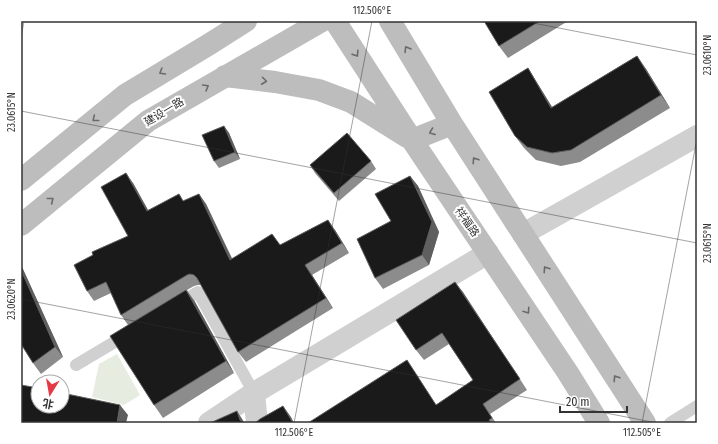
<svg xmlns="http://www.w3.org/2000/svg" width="718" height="444" font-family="'Fira Sans Condensed','Noto Sans SC',sans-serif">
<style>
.green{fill:#e6ecdf}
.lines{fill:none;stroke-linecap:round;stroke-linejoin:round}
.lane{stroke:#d0d0d0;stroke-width:12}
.street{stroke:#d0d0d0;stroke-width:22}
.secondary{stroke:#bdbdbd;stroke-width:22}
.wall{fill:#8c8c8c}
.shaded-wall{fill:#5f5f5f}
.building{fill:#1a1a1a;stroke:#5f5f5f}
.oneway{stroke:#6a6a6a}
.ticks{fill:none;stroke:#333;stroke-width:1;stroke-opacity:0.45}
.labels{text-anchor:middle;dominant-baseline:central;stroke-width:4;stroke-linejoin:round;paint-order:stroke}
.street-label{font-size:11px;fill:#333;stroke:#fff}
.neatline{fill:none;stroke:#333;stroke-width:1.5}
.ticks-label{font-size:10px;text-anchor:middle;fill:#333}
</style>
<rect width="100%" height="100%" fill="#fff"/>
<path class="green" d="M117 354 140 395 124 405 92 397 99 364Z"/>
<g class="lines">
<path class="lane" d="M178 304 198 292 254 393
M76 365 128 334
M670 423 697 406"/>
<path class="street" d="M523 234 697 136
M254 393 257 423
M209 423 254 393 488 253"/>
<path class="secondary" d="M335 21 412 140 568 373 599 423
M390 21 452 124 645 423
M225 76 275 82 319 90 351 102 407 137
M412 140 452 124
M21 180 125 95 208 45 246 21
M21 225 148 121 322 21"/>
</g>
<path class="wall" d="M484 21H568L508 58 499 46Z
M637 56 646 69 670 108 580 162 561 166 536 160 524 148 515 136 528 68 552 107Z
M224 126 229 133 240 159 219 168 214 161Z
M371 161 376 169 339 201 315 173 310 165Z
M410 176 418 186 439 232 429 265 383 289 375 278 391 221Z
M133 183 148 210 184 201 199 194 206 204 232 258 335 230 349 253 312 275 333 308 246 362 238 352 201 285H198L194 286 187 290 195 302 234 373 163 418 154 405 128 325 121 315 111 293 94 301 87 291 93 255 128 236Z
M22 267 63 357 41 374 33 363Z
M455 282 527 390 490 414 496 423H308L414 371 436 405 473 380 449 344 424 360 416 350Z"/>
<path class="shaded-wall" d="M637 56 646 69 670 108 661 95Z
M528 68 560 120 551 108Z
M224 126 229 133 240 159 235 152Z
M126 173 133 183 154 221 147 211Z
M410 176 418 186 439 232 429 265 422 255Z
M199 194 206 204 237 270 230 260Z
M328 220 335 230 349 253 342 243Z
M21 265 22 267 63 357 55 347 21 270Z
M305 265 312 275 333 308 326 298Z
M455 282 463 292 527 390 520 379Z
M186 290 195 302 234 373 226 361Z
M120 405 128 415 126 423H117Z
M283 406 291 417 294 423H293Z
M237 411 244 422 245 423H242L240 420Z"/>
<path class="building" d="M484 21H540L499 46Z
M637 56 661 95 571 150 552 153 527 147 515 136 489 92 528 68 551 108Z
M224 126 235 152 214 161 202 135Z
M347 133 371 161 334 193 310 165Z
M126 173 147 211 179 194 183 201 199 194 230 260 272 234 280 245 328 220 342 243 305 265 326 298 238 352 197 278 194 275 190 274 187 275 121 315 106 282 87 291 74 265 93 255 92 252 128 236 101 187Z
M410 176 432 222 422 255 375 278 357 239 391 221 375 194Z
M21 270 55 347 33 363 21 344Z
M455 282 520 379 483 404 492 418 489 420 491 423H308L407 360 436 405 473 380 442 333 416 350 396 320Z
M186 290 226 361 154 405 110 336Z
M21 385 38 388V406H62V393L120 405 117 423H21Z
M283 406 293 423H255L260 419Z
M237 411 240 420 244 423H210Z"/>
<defs><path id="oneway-chevron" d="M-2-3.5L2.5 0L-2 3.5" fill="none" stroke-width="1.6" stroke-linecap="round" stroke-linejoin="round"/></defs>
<g class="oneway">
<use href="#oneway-chevron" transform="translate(407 49) rotate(-121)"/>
<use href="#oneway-chevron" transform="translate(356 54) rotate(57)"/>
<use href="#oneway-chevron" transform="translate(162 72) rotate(149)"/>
<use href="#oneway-chevron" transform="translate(264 81) rotate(7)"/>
<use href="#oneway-chevron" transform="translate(206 87) rotate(-30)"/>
<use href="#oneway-chevron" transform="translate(95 119) rotate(141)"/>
<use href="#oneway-chevron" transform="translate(432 132) rotate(159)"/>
<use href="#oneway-chevron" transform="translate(475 160) rotate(-123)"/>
<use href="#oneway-chevron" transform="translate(51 200) rotate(-39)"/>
<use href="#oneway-chevron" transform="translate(546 269) rotate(-123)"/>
<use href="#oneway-chevron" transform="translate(527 311) rotate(56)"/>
<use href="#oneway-chevron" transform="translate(616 378) rotate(-123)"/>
</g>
<path class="ticks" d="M523 21 697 55M21 38 24 21M21 111 697 243M21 299 657 423M294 423 372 21M642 423 697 139"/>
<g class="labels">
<g class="street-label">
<text transform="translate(164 112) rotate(-31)">建设一路</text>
<text transform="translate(467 222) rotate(56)">祥福路</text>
</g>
</g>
<rect width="718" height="444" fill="none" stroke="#ffffff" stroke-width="44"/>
<g transform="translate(50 394) rotate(191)"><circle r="19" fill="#ffffff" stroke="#adadad"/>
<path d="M0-3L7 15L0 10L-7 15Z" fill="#e63946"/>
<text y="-6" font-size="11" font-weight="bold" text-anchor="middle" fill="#333333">北</text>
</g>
<path d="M560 406v6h67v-6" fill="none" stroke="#333333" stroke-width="2"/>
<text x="566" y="406" font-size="12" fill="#333333" stroke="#ffffff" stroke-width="3" paint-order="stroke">20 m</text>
<rect x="22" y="22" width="674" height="400" class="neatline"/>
<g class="ticks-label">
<text x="372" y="14">112.506°E</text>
<text transform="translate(707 55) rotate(-90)" y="4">23.0610°N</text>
<text transform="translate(11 112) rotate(-90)" y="4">23.0615°N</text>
<text transform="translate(707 243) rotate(-90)" y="4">23.0615°N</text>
<text transform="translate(11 299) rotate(-90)" y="4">23.0620°N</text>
<text x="294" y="436">112.506°E</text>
<text x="642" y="436">112.505°E</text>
</g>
</svg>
